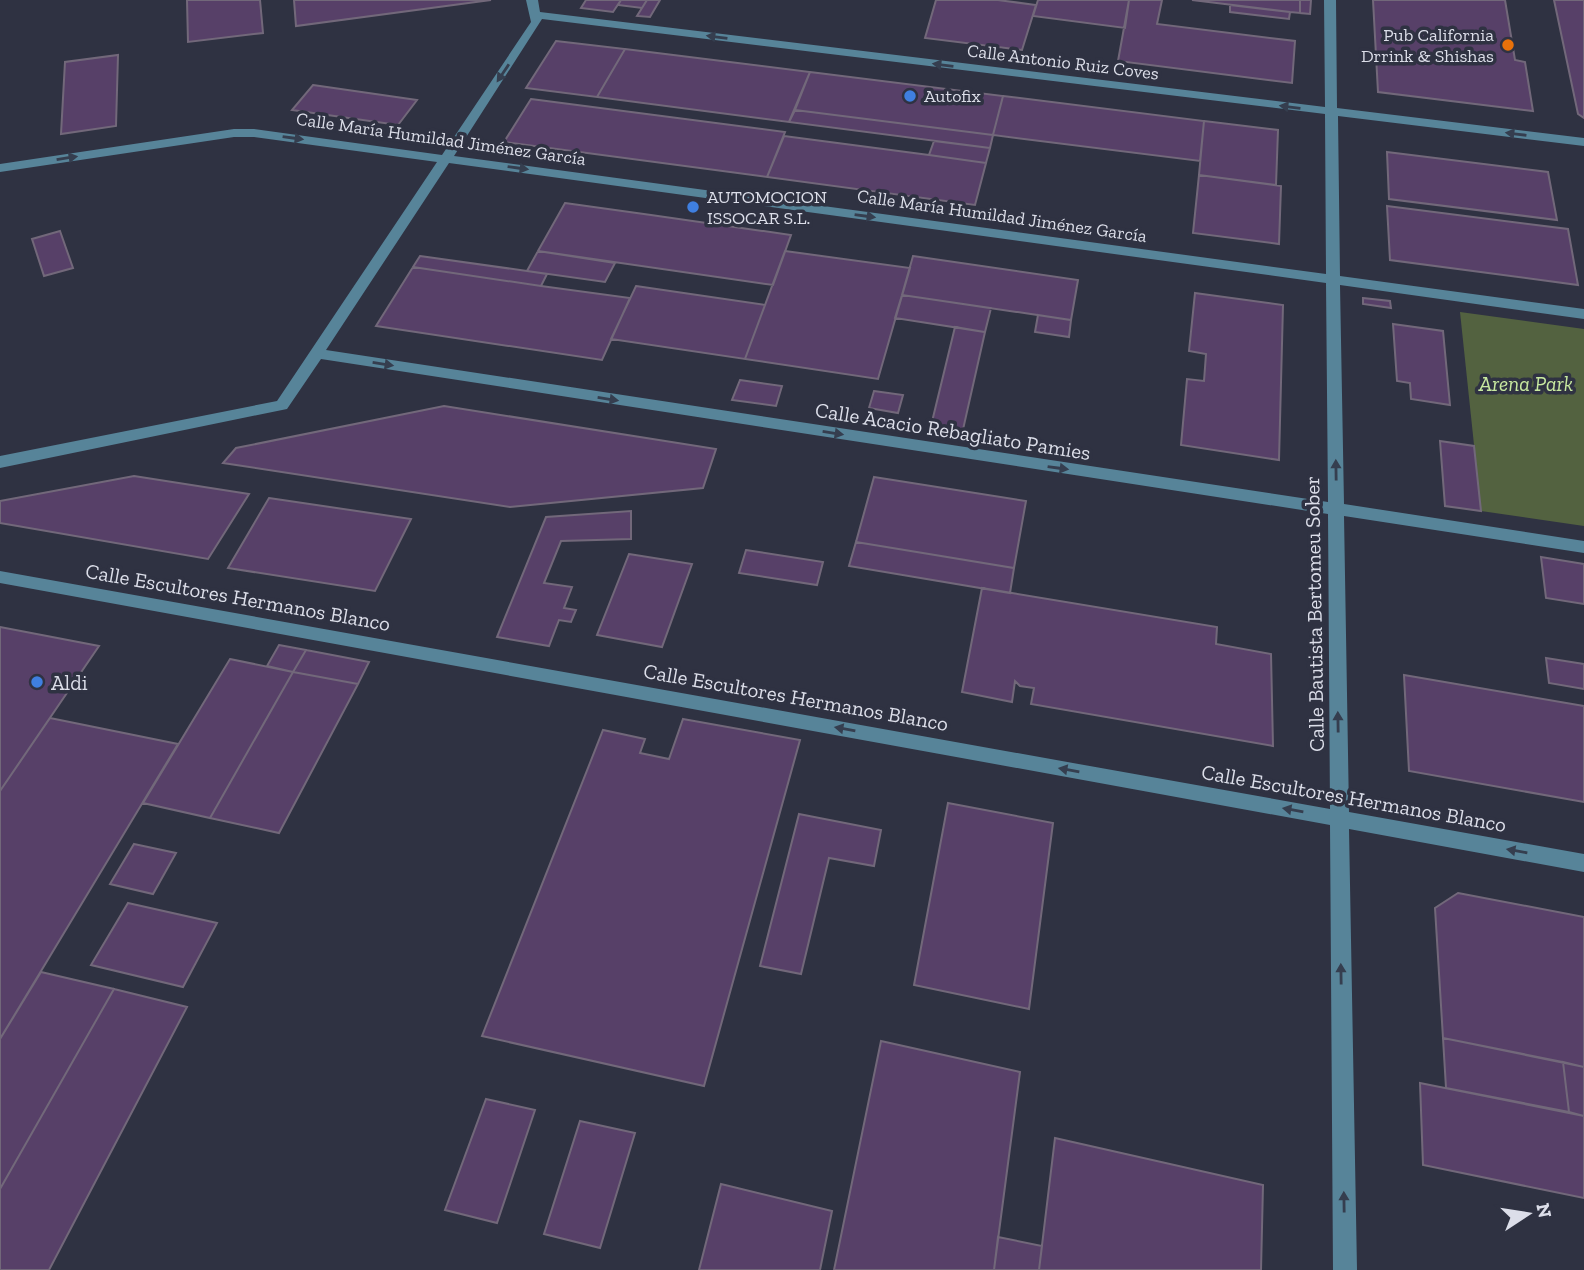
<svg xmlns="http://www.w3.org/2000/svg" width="1584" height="1270" font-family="'Zilla Slab',serif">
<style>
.green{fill:#536240}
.building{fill:#574068;stroke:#72687a;stroke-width:2}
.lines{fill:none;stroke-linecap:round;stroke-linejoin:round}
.minor{fill:#578499;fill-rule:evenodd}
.oneway{fill:#353e4f}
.food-dot{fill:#e8710a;stroke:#2f3242;stroke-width:2.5}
.shop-dot{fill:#3f7fe0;stroke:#2f3242;stroke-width:2.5}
.labels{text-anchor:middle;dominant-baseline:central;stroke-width:7;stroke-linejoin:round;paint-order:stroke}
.far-poi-label{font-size:18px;fill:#dcdee9;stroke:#2f3242;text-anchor:start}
.far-street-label{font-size:18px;fill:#dcdee9;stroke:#2f3242}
.park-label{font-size:21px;font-style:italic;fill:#c8e9a0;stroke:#2f3242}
.street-label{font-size:21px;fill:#dcdee9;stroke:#2f3242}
.poi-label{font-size:21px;fill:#dcdee9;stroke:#2f3242;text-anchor:start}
</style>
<rect width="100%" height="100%" fill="#2f3242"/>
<path class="green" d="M1460 312 1584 329V526L1481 511Z"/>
<path class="building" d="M187 0H260L263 33 188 42Z
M294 0H491L296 26Z
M586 0H621L613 12 581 8Z
M621 0H647L642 8 618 5Z
M647 0H660L650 17 637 16Z
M936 0H998L1036 5 1022 50 925 38Z
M1038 0H1129L1125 28 1033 16Z
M1129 0H1162L1157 24 1295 41 1292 83 1118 61Z
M1192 0H1300V13L1290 12Z
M1300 0H1311L1310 14 1300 13Z
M1373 0H1505L1515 60 1525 62 1533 111 1378 92Z
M1554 0H1584V118L1578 114Z
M1230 5 1290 12 1289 19 1230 12Z
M556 41 625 49 597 97 526 88Z
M625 49 810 72 789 122 597 97Z
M118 55 116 126 61 134 65 62Z
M810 72 1003 96 993 135 795 110Z
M313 85 417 100 398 125 292 110Z
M1003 96 1204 121 1200 161 993 135Z
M531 99 785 132 767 177 504 142Z
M795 110 993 135 990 148 789 122Z
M1204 121 1278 130 1276 185 1199 175Z
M784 136 929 155 986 163 975 205 767 177Z
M934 141 990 148 986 163 929 155Z
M1387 152 1548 172 1557 220 1389 199Z
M1199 175 1281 186 1279 244 1193 233Z
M565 203 651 215 791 235 773 285 538 251Z
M1387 206 1568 229 1578 285 1390 260Z
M60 231 73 268 44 276 32 239Z
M538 251 615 263 605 282 527 271Z
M785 251 910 268 878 379 745 359Z
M420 256 527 271 547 274 541 286 413 267Z
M913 256 1078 280 1071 320 902 295Z
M413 267 541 286 630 298 602 360 376 326Z
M636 286 765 305 745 359 611 339Z
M1195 293 1283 305 1279 460 1181 445 1187 379 1204 381 1206 354 1189 351Z
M902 295 991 308 985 332 895 318Z
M1363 298 1390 301 1391 308 1363 304Z
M1038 315 1071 320 1069 337 1035 332Z
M1393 324 1443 331 1450 405 1411 399 1410 383 1397 381Z
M955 327 985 332 962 434 930 430Z
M740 380 782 386 776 406 732 400Z
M874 391 903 395 898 413 869 408Z
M444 406 716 449 703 488 510 507 223 463 236 448Z
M1440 441 1474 446 1481 511 1445 506Z
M134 476 249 494 208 559 0 523V501Z
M874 477 1026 501 1014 568 856 542Z
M269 498 411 519 375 591 228 568Z
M631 511V539L561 541 544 583 572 587 564 608 576 610 571 622 559 620 549 646 497 637 546 517Z
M856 542 1014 568 1010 593 849 566Z
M746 550 823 562 817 585 739 573Z
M629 554 692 564 662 647 597 635Z
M1541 557 1584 564V604L1546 598Z
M982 588 1217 627 1216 644 1271 654 1273 746 1031 704 1034 688 1020 686 1015 681 1012 702 962 692Z
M0 627 99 646 0 791Z
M279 645 306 650 293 672 267 666Z
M306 650 369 662 358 684 293 672Z
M1546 658 1584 664V689L1549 683Z
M230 659 293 672 210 818 143 803Z
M293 672 358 684 279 833 210 818Z
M1404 675 1584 706V802L1409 771Z
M50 718 178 744 0 1039V791Z
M683 719 800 740 704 1086 482 1036 603 730 645 739 640 753 669 759Z
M948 803 1053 823 1029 1009 914 985Z
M799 814 881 830 874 866 829 858 801 974 760 966Z
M134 844 176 853 153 894 110 884Z
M1458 893 1584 917V1067L1443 1038 1435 908Z
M128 903 217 923 183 987 91 965Z
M41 972 114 989 0 1189V1039Z
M114 989 187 1007 49 1270H0V1189Z
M1443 1038 1563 1062 1569 1112 1446 1088Z
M881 1041 1020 1072 994 1270H834Z
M1563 1062 1584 1067V1116L1569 1112Z
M1420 1083 1584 1116V1198L1423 1165Z
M486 1099 535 1110 497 1223 445 1210Z
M580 1121 635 1133 600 1248 544 1234Z
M1055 1138 1263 1185 1261 1270H1039Z
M721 1184 832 1211 820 1270H699Z
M998 1237 1042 1246 1039 1270H994Z"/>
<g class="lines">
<path class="minor" d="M526 0H538L540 12 1325 107 1324 0H1336L1337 108 1584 138V146L1338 116 1340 276 1584 309V319L1340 285 1344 504 1584 541V553L1344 516 1349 812 1584 854V872L1349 829 1357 1270H1333L1330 825 0 583V571L1330 809 1328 514 321 359 287 409 0 468V456L277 401 437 162 254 137H234L0 172V164L234 129H254L442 155 531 22ZM542 19 1325 114 1326 274 454 156ZM449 163 1326 283 1328 502 326 350Z"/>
</g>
<defs><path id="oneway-solid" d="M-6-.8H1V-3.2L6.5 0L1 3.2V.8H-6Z" transform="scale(1.75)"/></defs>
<g class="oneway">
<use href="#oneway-solid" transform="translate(717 37) rotate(-173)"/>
<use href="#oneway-solid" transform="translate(943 65) rotate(-173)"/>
<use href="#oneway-solid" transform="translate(503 73) rotate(124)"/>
<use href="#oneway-solid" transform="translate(1290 107) rotate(-173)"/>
<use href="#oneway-solid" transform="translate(1516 134) rotate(-173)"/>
<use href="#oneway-solid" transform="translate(293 138) rotate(8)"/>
<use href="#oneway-solid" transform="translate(67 158) rotate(-9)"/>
<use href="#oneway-solid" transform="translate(518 168) rotate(8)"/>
<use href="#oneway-solid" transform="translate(865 216) rotate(8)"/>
<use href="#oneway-solid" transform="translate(383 364) rotate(9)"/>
<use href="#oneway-solid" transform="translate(608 399) rotate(9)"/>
<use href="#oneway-solid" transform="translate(833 433) rotate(9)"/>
<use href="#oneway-solid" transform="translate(1058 468) rotate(8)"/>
<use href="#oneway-solid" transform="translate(1336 470) rotate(-91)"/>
<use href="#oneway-solid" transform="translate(1338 722) rotate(-91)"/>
<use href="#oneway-solid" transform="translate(845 729) rotate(-170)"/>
<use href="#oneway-solid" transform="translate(1069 770) rotate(-170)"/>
<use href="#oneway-solid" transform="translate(1293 810) rotate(-170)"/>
<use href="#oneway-solid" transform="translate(1517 851) rotate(-170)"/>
<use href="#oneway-solid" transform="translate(1341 974) rotate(-91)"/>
<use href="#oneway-solid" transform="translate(1344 1202) rotate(-91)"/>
</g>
<circle class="food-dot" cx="1508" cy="45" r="7"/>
<g class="shop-dot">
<circle cx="910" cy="96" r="7"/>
<circle cx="693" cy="207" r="7"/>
<circle cx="37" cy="682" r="7"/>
</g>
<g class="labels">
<g class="far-poi-label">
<text x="1494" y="35" text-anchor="end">Pub California<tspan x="1494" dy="21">Drrink &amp; Shishas</tspan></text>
<text x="924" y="96">Autofix</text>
<text x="707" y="197">AUTOMOCION<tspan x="707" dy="21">ISSOCAR S.L.</tspan></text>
</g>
<g class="far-street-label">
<text transform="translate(1063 62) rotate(7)">Calle Antonio Ruiz Coves</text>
<text transform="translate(441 139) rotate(8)">Calle María Humildad Jiménez García</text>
<text transform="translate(1002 216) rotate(8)">Calle María Humildad Jiménez García</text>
</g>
<g class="park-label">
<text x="1526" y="383">Arena Park</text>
</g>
<g class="street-label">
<text transform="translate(953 431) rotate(9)">Calle Acacio Rebagliato Pamies</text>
<text transform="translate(238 597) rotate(10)">Calle Escultores Hermanos Blanco</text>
<text transform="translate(1314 614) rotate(-91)">Calle Bautista Bertomeu Sober</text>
<text transform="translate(796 697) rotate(10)">Calle Escultores Hermanos Blanco</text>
<text transform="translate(1354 798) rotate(10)">Calle Escultores Hermanos Blanco</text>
</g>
<g class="poi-label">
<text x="51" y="682">Aldi</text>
</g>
</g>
<g transform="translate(1528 1214) rotate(78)" stroke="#2f3242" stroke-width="5" paint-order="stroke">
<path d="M0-5L12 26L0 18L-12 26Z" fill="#dcdee9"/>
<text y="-10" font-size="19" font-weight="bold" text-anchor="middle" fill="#dcdee9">N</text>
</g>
</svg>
